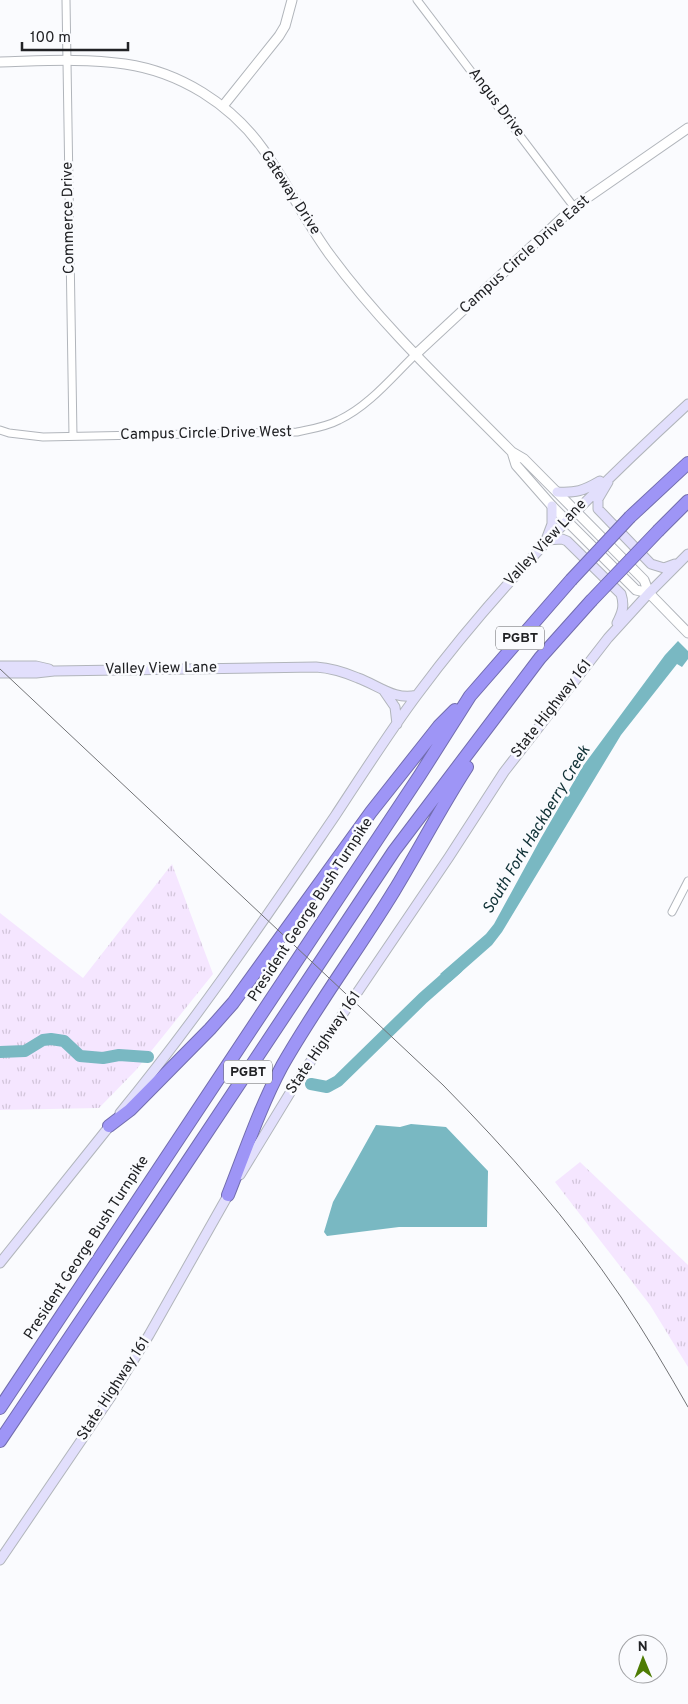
<svg xmlns="http://www.w3.org/2000/svg" width="688" height="1704" font-family="Overpass,sans-serif">
<style>
.grass{fill:url(#grass-tufts)}
.water{fill:#79b8c2}
.lines{fill:none;stroke-linecap:round;stroke-linejoin:round}
.river{stroke:#79b8c2;stroke-width:12}
.minor-casing{stroke:#b1b5bb;stroke-width:9}
.tertiary-casing{stroke:#b1b5bb;stroke-width:11}
.secondary-casing{stroke:#b1b5bb;stroke-width:11}
.motorway-casing{stroke:#726dad;stroke-width:14}
.minor{stroke:#fff;stroke-width:7}
.tertiary{stroke:#fff;stroke-width:9}
.secondary{stroke:#e2dffc;stroke-width:9}
.motorway{stroke:#9e95f6;stroke-width:12}
.tram{stroke:#727376;stroke-width:1}
.motorway-bridge-casing{stroke:#726dad;stroke-width:14;stroke-linecap:butt}
.motorway-bridge{stroke:#9e95f6;stroke-width:12}
.labels{text-anchor:middle;dominant-baseline:central;stroke-width:5;stroke-linejoin:round;paint-order:stroke}
.shield{fill:#fafbfe;stroke:#626366;stroke-width:1}
.shield-label{font-size:14px;font-weight:bold;fill:#212225}
.street-label{font-size:15px;fill:#212225;stroke:#fafbfe}
.water-label{font-size:16px;font-style:italic;fill:#103136;stroke:#fafbfe}
</style>
<defs>
<pattern id="grass-tufts" width="24" height="20" patternUnits="userSpaceOnUse" patternTransform="scale(1.25)"><rect width="24" height="20" fill="#f5e6ff"/><path d="M3 7l-1-3M5 7V3M7 7l1-3M15 17l-1-3M17 17v-4M19 17l1-3" fill="none" stroke="#d2c5da"/></pattern>
</defs>
<rect width="100%" height="100%" fill="#fafbfe"/>
<path class="grass" d="M172 864 213 974 136 1070 99 1108 0 1110V913L83 978Z
M580 1162 688 1265V1367L650 1305 555 1182Z"/>
<path class="water" d="M678 641 688 651V659L682 667 677 664 621 735 502 932 492 945 450 982 440 974 486 934 494 924 541 838 583 766 665 655Z
M411 1124 446 1127 488 1171 487 1227H399L327 1236 324 1232 333 1202 376 1125 400 1127Z"/>
<g class="lines">
<path class="river" d="M0 1052 25 1051 43 1040 51 1039 64 1041 80 1056 103 1058 119 1055 148 1057
M311 1084 327 1087 338 1081 423 998 457 968"/>
<defs>
<path id="minor" d="M66 0 73 436
M417 0 574 207
M0 430 9 433 43 437 297 432C311 429 326 427 339 420 369 406 392 377 416 354
M672 912 688 881"/>
<path id="tertiary" d="M0 62C41 61 84 58 125 64 180 72 231 104 263 149 287 183 305 221 330 255 383 327 449 388 512 452L524 459 644 580 649 593 688 633
M223 106 279 36 285 26 292 0
M416 354 574 207 688 128
M512 452 516 465 552 506 636 590 649 593"/>
<path id="secondary" d="M608 482 598 499V509L651 564 664 568 675 564
M557 492C576 493 583 491 600 481
M552 506V524L546 540 562 539 567 541 621 594C625 606 622 613 617 623
M0 666H36L49 669
M0 673H36L54 671 316 667C331 668 344 672 358 678 378 685 395 701 417 695
M384 691 395 707 397 724
M120 1113C198 1018 266 917 335 816 362 775 388 734 417 695 497 587 590 494 688 404
M240 1175 296 1083 449 857 504 772 608 638 649 593 688 554
M0 1263 112 1123
M0 1560 110 1398 149 1335 231 1190"/>
<path id="motorway" d="M630 517 688 463
M659 530 688 501
M109 1126 130 1110 210 1029 233 1003 371 812 439 726 455 710
M228 1195C245 1152 260 1107 282 1066 316 1006 358 950 394 891 419 850 441 807 467 767
M0 1408 420 775 470 696 571 580
M0 1441 152 1215 394 851 540 658 591 601"/>
</defs>
<use href="#minor" class="minor-casing"/>
<use href="#tertiary" class="tertiary-casing"/>
<use href="#secondary" class="secondary-casing"/>
<use href="#motorway" class="motorway-casing"/>
<use href="#minor" class="minor"/>
<use href="#tertiary" class="tertiary"/>
<use href="#secondary" class="secondary"/>
<use href="#motorway" class="motorway"/>
<path class="tram" d="M0 669 443 1085C508 1151 569 1220 621 1297 645 1333 667 1370 688 1407"/>
<defs>
<path id="motorway-bridge" d="M571 580 630 517
M591 601 659 530"/>
</defs>
<use href="#motorway-bridge" class="motorway-bridge-casing"/>
<use href="#motorway-bridge" class="motorway-bridge"/>
</g>
<g class="labels">
<g class="shield">
<rect x="496" y="626.5" width="48" height="23" rx="4"/>
<rect x="224" y="1060.5" width="48" height="23" rx="4"/>
</g>
<g class="shield-label">
<text x="520" y="638">PGBT</text>
<text x="248" y="1072">PGBT</text>
</g>
<g class="street-label">
<text transform="translate(496 103) rotate(53)">Angus Drive</text>
<text transform="translate(290 193) rotate(57)">Gateway Drive</text>
<text transform="translate(69 218) rotate(-91)">Commerce Drive</text>
<text transform="translate(525 255) rotate(-42)">Campus Circle Drive East</text>
<text transform="translate(206 434) rotate(-1)">Campus Circle Drive West</text>
<text transform="translate(546 543) rotate(-47)">Valley View Lane</text>
<text transform="translate(161 669) rotate(-1)">Valley View Lane</text>
<text transform="translate(552 709) rotate(-52)">State Highway 161</text>
<text transform="translate(311 910) rotate(-57)">President George Bush Turnpike</text>
<text transform="translate(324 1043) rotate(-56)">State Highway 161</text>
<text transform="translate(87 1248) rotate(-57)">President George Bush Turnpike</text>
<text transform="translate(114 1389) rotate(-57)">State Highway 161</text>
</g>
<g class="water-label">
<text transform="translate(537 830) rotate(-59)">South Fork Hackberry Creek</text>
</g>
</g>
<g transform="translate(643 1659) rotate(359)"><circle r="24" fill="#fafbfe" stroke="#a3a4a7"/>
<path d="M0-4L9 19L0 12L-9 19Z" fill="#4e7c04"/>
<text y="-8" font-size="14" font-weight="bold" text-anchor="middle" fill="#212225">N</text>
</g>
<path d="M22 42v8h106v-8" fill="none" stroke="#212225" stroke-width="2.5"/>
<text x="30" y="42" font-size="15" fill="#212225" stroke="#fafbfe" stroke-width="4" paint-order="stroke">100 m</text>
</svg>
